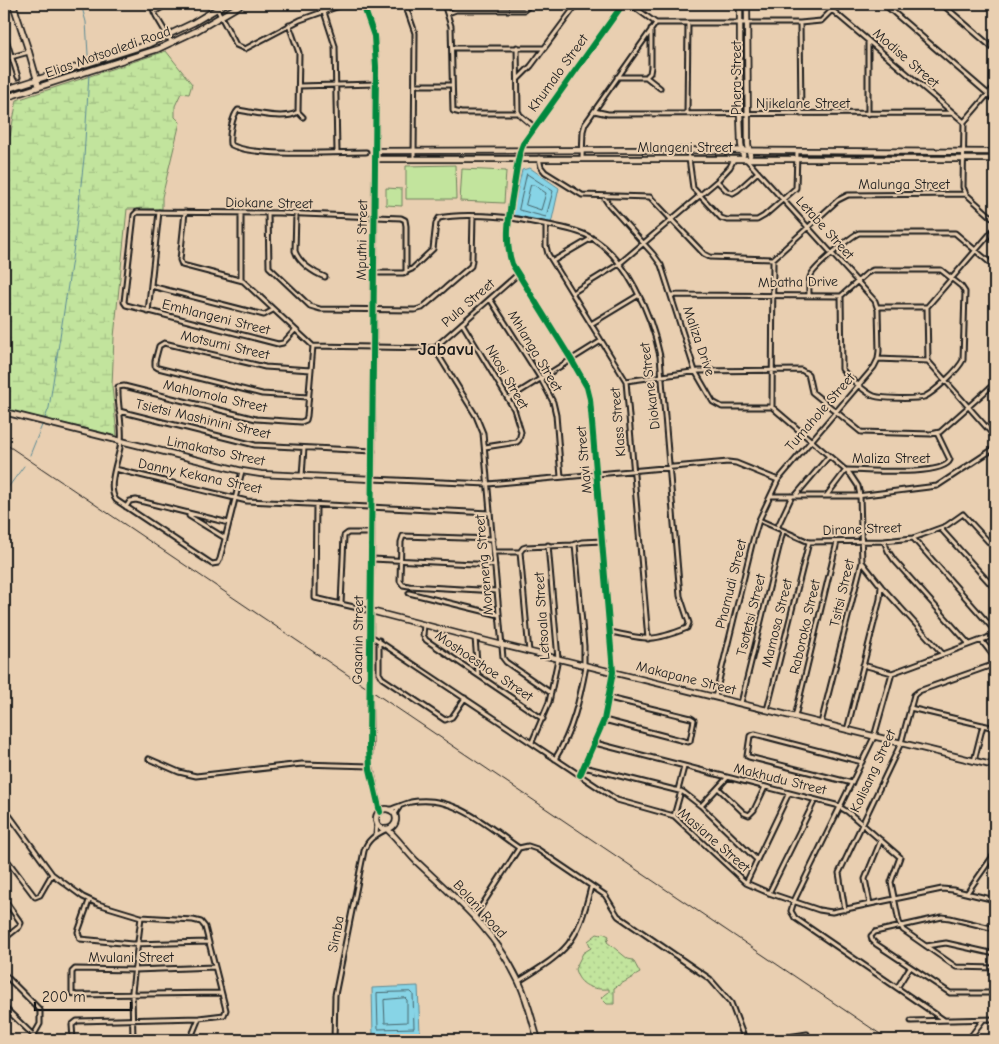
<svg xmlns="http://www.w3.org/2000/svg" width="999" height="1044" font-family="'Comic Neue',sans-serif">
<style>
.grass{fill:url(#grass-dots);stroke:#6f805c}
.wetland{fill:url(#wetland-marsh);stroke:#6f805c}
.pitch{fill:#c2e49d;stroke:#6f805c}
.water{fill:#87d4e6;stroke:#5c8a95}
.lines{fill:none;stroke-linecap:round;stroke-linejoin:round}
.shore{stroke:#47666d;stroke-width:1}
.stream{stroke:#5c8a95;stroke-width:1}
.street-casing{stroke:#1c1c1c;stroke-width:7}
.secondary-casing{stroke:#1c1c1c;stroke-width:8}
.street{stroke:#e9cfb1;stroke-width:3}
.secondary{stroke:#e9cfb1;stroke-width:4.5}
.rail{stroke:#1c1c1c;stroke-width:1}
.secondary-bridge-casing{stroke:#1c1c1c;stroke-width:8;stroke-linecap:butt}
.secondary-bridge{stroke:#e9cfb1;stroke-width:4.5}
.cycleway-casing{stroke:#e9cfb1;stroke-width:9}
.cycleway{stroke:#00873e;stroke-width:6}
.labels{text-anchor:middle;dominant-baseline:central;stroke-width:4;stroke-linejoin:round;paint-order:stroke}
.street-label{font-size:14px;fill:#1c1c1c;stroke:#e9cfb1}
.district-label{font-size:19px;font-weight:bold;fill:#1c1c1c;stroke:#e9cfb1}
</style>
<defs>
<pattern id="grass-dots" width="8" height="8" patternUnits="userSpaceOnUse" patternTransform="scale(1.25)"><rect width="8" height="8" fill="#c2e49d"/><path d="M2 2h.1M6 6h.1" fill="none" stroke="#a6c387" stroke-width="1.8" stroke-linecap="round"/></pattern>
<pattern id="wetland-marsh" width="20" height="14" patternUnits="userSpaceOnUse" patternTransform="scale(1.25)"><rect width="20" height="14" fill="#c2e49d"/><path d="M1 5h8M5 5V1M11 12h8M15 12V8" fill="none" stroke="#a6c387"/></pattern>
</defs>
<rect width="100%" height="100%" fill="#e9cfb1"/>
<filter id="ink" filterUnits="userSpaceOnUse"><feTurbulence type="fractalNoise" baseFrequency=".02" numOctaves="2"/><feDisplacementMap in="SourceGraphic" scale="10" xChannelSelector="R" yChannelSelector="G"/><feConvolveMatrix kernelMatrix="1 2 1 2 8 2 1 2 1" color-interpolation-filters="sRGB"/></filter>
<g filter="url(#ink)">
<path class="grass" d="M603 933 609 936 607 942 628 959 633 960 640 973 614 988V1004H607L601 998 609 992V989C593 990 579 986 575 969L583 953 591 948 588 941 597 934 601 935Z"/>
<path class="wetland" d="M166 51 192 84 189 94 181 93 175 106V117L180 122 162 197V209H127L114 337 112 386 117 436 4 409V140L10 136 17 100Z"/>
<path class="pitch" d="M455 165 456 199H406V166Z
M462 169 506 171 504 203 460 201Z
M386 188 402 189V206L386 205Z"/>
<path class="water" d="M530 168 559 188 551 224 512 215 522 170Z
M418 986 420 1033 373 1035 372 988Z"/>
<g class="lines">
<path class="shore" d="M527 174 553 191 546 217 519 210Z
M531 185H534L546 193 541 210 526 205Z
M411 992 413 994 414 1028 378 1029 377 993Z
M405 998 407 1000V1022L385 1023 384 1000Z"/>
<path class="stream" d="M81 4 86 22 89 70
M30 455 49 408 74 246 84 158 89 74
M4 493 24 466"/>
<defs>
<path id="street" d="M151 4 156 16 172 43
M405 4 415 33 414 158
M444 4 451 26 453 111 461 113H519
M630 4 656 23H800L821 21 838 4
M884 4 995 100
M942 4 995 50
M217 9 236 45 245 49 300 20 345 4
M832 10 964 122
M154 12 168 4
M324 12 335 46 337 152
M448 13 456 10H524L531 4
M800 23 801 114
M289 25 299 53 298 112C285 121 253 112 238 110 232 116 229 135 230 144 250 158 338 152 366 152
M4 33 18 77
M868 40V114
M517 47 518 111 520 115 534 127
M452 48H544
M4 59 29 52
M617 77H646
M646 77 650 73 651 67V29
M646 77 660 88
M518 79 531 66 577 4
M415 85H451
M299 86 376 84
M594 111 608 114 953 113
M298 112 303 117
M687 114 688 23
M688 151 693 188 721 218 727 220H757L764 216 796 188 797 152
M539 158 541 167 545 172 582 195 650 197 704 254 710 257 773 259 838 200 848 195 966 194 995 220
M582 158 583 131 585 124 656 23
M717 181 727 191 733 193 738 190 758 172
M966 194 963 187 964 122 995 86
M603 196 609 205 653 254 661 265 695 371 713 402 722 407H772L850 474 858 486 860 496 862 562 821 723
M185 212 180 260 182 265 243 281 313 346 434 348 517 275
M268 213 269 267 310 306 320 309 415 310 422 308 471 266 472 260 473 216
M296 214 295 251C299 263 314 273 325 277
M546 225V246L548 254 626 381 648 639
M553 261 592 238
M374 273H403L412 269 433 249 436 223 439 218C460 213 506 216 527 221 546 225 568 227 586 235 626 253 652 317 660 356L680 596 689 623 687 628C652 642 647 640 611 632
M241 280V213
M151 286 264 315 273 310
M572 293 619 264 717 181 730 167 734 159
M809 294C809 288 808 280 811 275 815 267 851 236 859 233H955L995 267
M672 295 841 296 867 273 873 270H941L961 286 965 292 963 360C958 370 935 392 924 397 917 399 882 399 874 396 866 393 847 376 842 369L841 296
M490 299 541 379 553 402 556 415 561 477
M878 307H927
M927 307 995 228
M927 307 928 361
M148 312 159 212
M462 323 514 409 521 432 519 440 517 442 485 447
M591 324 639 295
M295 330 283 343 278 344 126 305 124 302 134 215 137 212 279 213 401 218 405 220 406 226V273
M434 348 476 416 483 433 503 658 506 662 551 693
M878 359 928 361
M928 361 995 437
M626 381 699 371 801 370 808 374 812 392 861 432 931 434 940 432 995 383
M308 397 262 394 158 368 155 366V361L159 346 164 343 265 367 311 370
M508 399 601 341
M772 407 773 259
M119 411 255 445 373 451
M115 469 247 501 490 513
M847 470C866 470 943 477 950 460L937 433
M242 471 220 559 218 563 212 564 116 500C106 486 119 459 121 442 123 424 117 405 118 387L124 386 256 419 301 422 306 420 307 416 313 346
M302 476 304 448
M372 479 488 484 728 462 736 463 778 480
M796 495 829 456
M827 495 846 470
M771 496H857L937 486 995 448
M316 505 315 598 371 611
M126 507 130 501 136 500 229 523
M189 513V516L225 538
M759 520 809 542 884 541 913 538 946 526 963 514 995 549
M777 528 792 496
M941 529 995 589
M913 538 995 631
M493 539 403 536 401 542 400 581 403 585 409 586 497 591
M884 541 888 551 894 560 969 644
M575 544 584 646V665
M494 552H520L523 548 526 547 572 545 582 542 603 541
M520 552 529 652
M372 559 495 565
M862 562 881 586 942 653
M409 593 499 615
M341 604 344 536 348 533H371
M424 625 423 635 426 640 543 719
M371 636 617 800 674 816 746 883 769 893 819 910 832 912 942 889 953 890 995 900
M475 638 478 674
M379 640V673L382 678 445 720 452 717 465 698
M981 640 995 658
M863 665 892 673 987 638 995 633
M892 673 874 737 794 901 791 911 795 918 944 1020
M715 697 753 540 759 520 778 480 874 367 878 359 879 351 878 310 875 301 746 159
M741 703 783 531
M910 708 995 728
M767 710 809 542
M795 717 837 542
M604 720 688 742 690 741 694 720 691 718 609 698
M847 730 880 599 881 586
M532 742 549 702 558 659 548 545
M595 743 836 805 848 812 900 857 891 882 899 922 903 930 956 967 995 968
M149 759 179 772 196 776 302 764 370 766
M555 759C573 730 580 698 586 666
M974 761 983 725
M584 767 683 792 701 806 757 860
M580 775 604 720 613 672 590 399 587 387 571 359 512 264C503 237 511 205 515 179 517 167 518 155 523 144L623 4
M852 783 749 757 747 756 750 736 755 734 862 762
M718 788 744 813 749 815 754 810 765 787
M678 790 684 767
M701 806 727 778
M4 808 52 874 83 897 98 904 141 917 193 920 201 922 205 927 226 1010 224 1015 199 1018 77 1021 72 1025 73 1040
M389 810C397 807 404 804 411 802 454 794 487 826 519 848
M395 814 400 806
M674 816 681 791
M4 824 11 818
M376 834 377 824
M4 856 35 897 40 895 52 874
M746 883 789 793
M769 893 815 800
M967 893 995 853
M4 899 21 923 19 927 4 939
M995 899 994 910 995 958
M89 901 78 932 80 939 132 944 208 942
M870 904 865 879 881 840
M845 910 839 873 901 743 914 695 919 691 995 664
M475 916 519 848 528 846 537 849 605 895 618 916 710 979 731 1003 745 1040
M995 929 950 918 942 917 875 932 871 936 872 940 876 944 950 993H995
M926 946 946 943 995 954
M214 967 135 970 75 969 72 972V993L76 995 221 993
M4 974 40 1010V1024L31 1040
M519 981C568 951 577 944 591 887
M897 988 910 967
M4 1007 34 1036
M911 1021 995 1019
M133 1040 132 991 141 917
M190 1040 199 1018
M334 1040 335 995 364 851C367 840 375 835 385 830
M769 1040 807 1034
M968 1040 983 1020"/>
<path id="secondary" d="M13 4 29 52 39 87
M363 4 374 36 376 67 370 682
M740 4V114L741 144 743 155
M747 4 748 144 750 155
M4 90 149 44 193 23 225 4
M4 98 158 49 196 31 242 4
M376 151 631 150 995 152
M376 159H995
M4 412 242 471 261 474 372 479
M371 611 502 645 995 766
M370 699V766L380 812
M376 819a10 10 0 1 1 20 0a10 10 0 1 1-20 0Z
M388 830C398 839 406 851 416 861 457 900 494 929 519 982 528 1001 532 1021 538 1040"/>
</defs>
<use href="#street" class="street-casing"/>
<use href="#secondary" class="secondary-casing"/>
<use href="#street" class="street"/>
<use href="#secondary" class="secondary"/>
<path class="rail" d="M4 443 889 1040"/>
<defs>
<path id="secondary-bridge" d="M370 699V682"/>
</defs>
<use href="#secondary-bridge" class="secondary-bridge-casing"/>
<use href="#secondary-bridge" class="secondary-bridge"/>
<defs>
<path id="cycleway" d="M363 4 374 36 376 67 369 747 370 769 380 812
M580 775 604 720 613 672 590 399 587 387 571 359 512 264C503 237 511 205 515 179 517 167 518 155 523 144L623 4"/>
</defs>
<use href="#cycleway" class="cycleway-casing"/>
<use href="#cycleway" class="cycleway"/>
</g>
</g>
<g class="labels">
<g class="street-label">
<text transform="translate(108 52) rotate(-19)">Elias Motsoaledi Road</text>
<text transform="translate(906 58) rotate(41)">Modise Street</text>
<text transform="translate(558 73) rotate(-54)">Khumalo Street</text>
<text transform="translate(736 78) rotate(-90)">Phera Street</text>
<text x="803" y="103">Njikelane Street</text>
<text x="685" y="147">Mlangeni Street</text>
<text x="904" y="184">Malunga Street</text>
<text transform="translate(269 203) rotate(1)">Diokane Street</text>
<text transform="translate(825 228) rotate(48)">Letabe Street</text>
<text transform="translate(362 240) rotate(-89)">Mputhi Street</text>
<text transform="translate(798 282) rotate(-1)">Mbatha Drive</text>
<text transform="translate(468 303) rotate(-41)">Pula Street</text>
<text transform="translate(216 317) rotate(14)">Emhlangeni Street</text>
<text transform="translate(699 341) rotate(71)">Maliza Drive</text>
<text transform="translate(225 345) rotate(13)">Motsumi Street</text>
<text transform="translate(535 351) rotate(59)">Mhlanga Street</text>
<text transform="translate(507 377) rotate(60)">Nkosi Street</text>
<text transform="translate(650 386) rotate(-97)">Diokane Street</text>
<text transform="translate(215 396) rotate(13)">Mahlomola Street</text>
<text transform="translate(820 412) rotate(-49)">Tumahole Street</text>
<text transform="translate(203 419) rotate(13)">Tsietsi Mashinini Street</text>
<text transform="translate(618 422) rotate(-95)">Klass Street</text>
<text transform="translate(216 451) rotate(12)">Limakatso Street</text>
<text x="891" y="458">Maliza Street</text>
<text transform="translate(584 460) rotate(-95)">Mavi Street</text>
<text transform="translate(200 476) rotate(12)">Danny Kekana Street</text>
<text transform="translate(862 529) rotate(-2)">Dirane Street</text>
<text transform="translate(484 565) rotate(-95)">Moreneng Street</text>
<text transform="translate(731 584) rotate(-76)">Phamudi Street</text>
<text transform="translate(842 593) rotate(-77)">Tsitsi Street</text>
<text transform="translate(751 615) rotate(-76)">Tsotetsi Street</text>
<text transform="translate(542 616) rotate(-94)">Letsoala Street</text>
<text transform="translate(777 623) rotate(-76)">Mamosa Street</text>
<text transform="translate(805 627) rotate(-77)">Raboroko Street</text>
<text transform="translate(358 640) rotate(-89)">Gasanin Street</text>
<text transform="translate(484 666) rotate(34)">Moshoeshoe Street</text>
<text transform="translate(686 678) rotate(14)">Makapane Street</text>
<text transform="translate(873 771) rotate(-65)">Kolisang Street</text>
<text transform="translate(780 779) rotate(14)">Makhudu Street</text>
<text transform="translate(714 840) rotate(41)">Masiane Street</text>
<text transform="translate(480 909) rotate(48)">Bolani Road</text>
<text transform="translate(336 934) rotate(-79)">Simba</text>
<text x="131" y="957">Mvulani Street</text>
</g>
<g class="district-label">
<text x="446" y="349">Jabavu</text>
</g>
</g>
<rect width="999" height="1044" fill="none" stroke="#e9cfb1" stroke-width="20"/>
<rect x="10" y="10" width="979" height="1024" fill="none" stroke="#1c1c1c" stroke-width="2" filter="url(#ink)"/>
<path d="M35 1002v8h96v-8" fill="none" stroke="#1c1c1c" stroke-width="2.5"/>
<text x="42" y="1002" font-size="15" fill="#1c1c1c" stroke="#e9cfb1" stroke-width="4" paint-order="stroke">200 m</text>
</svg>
